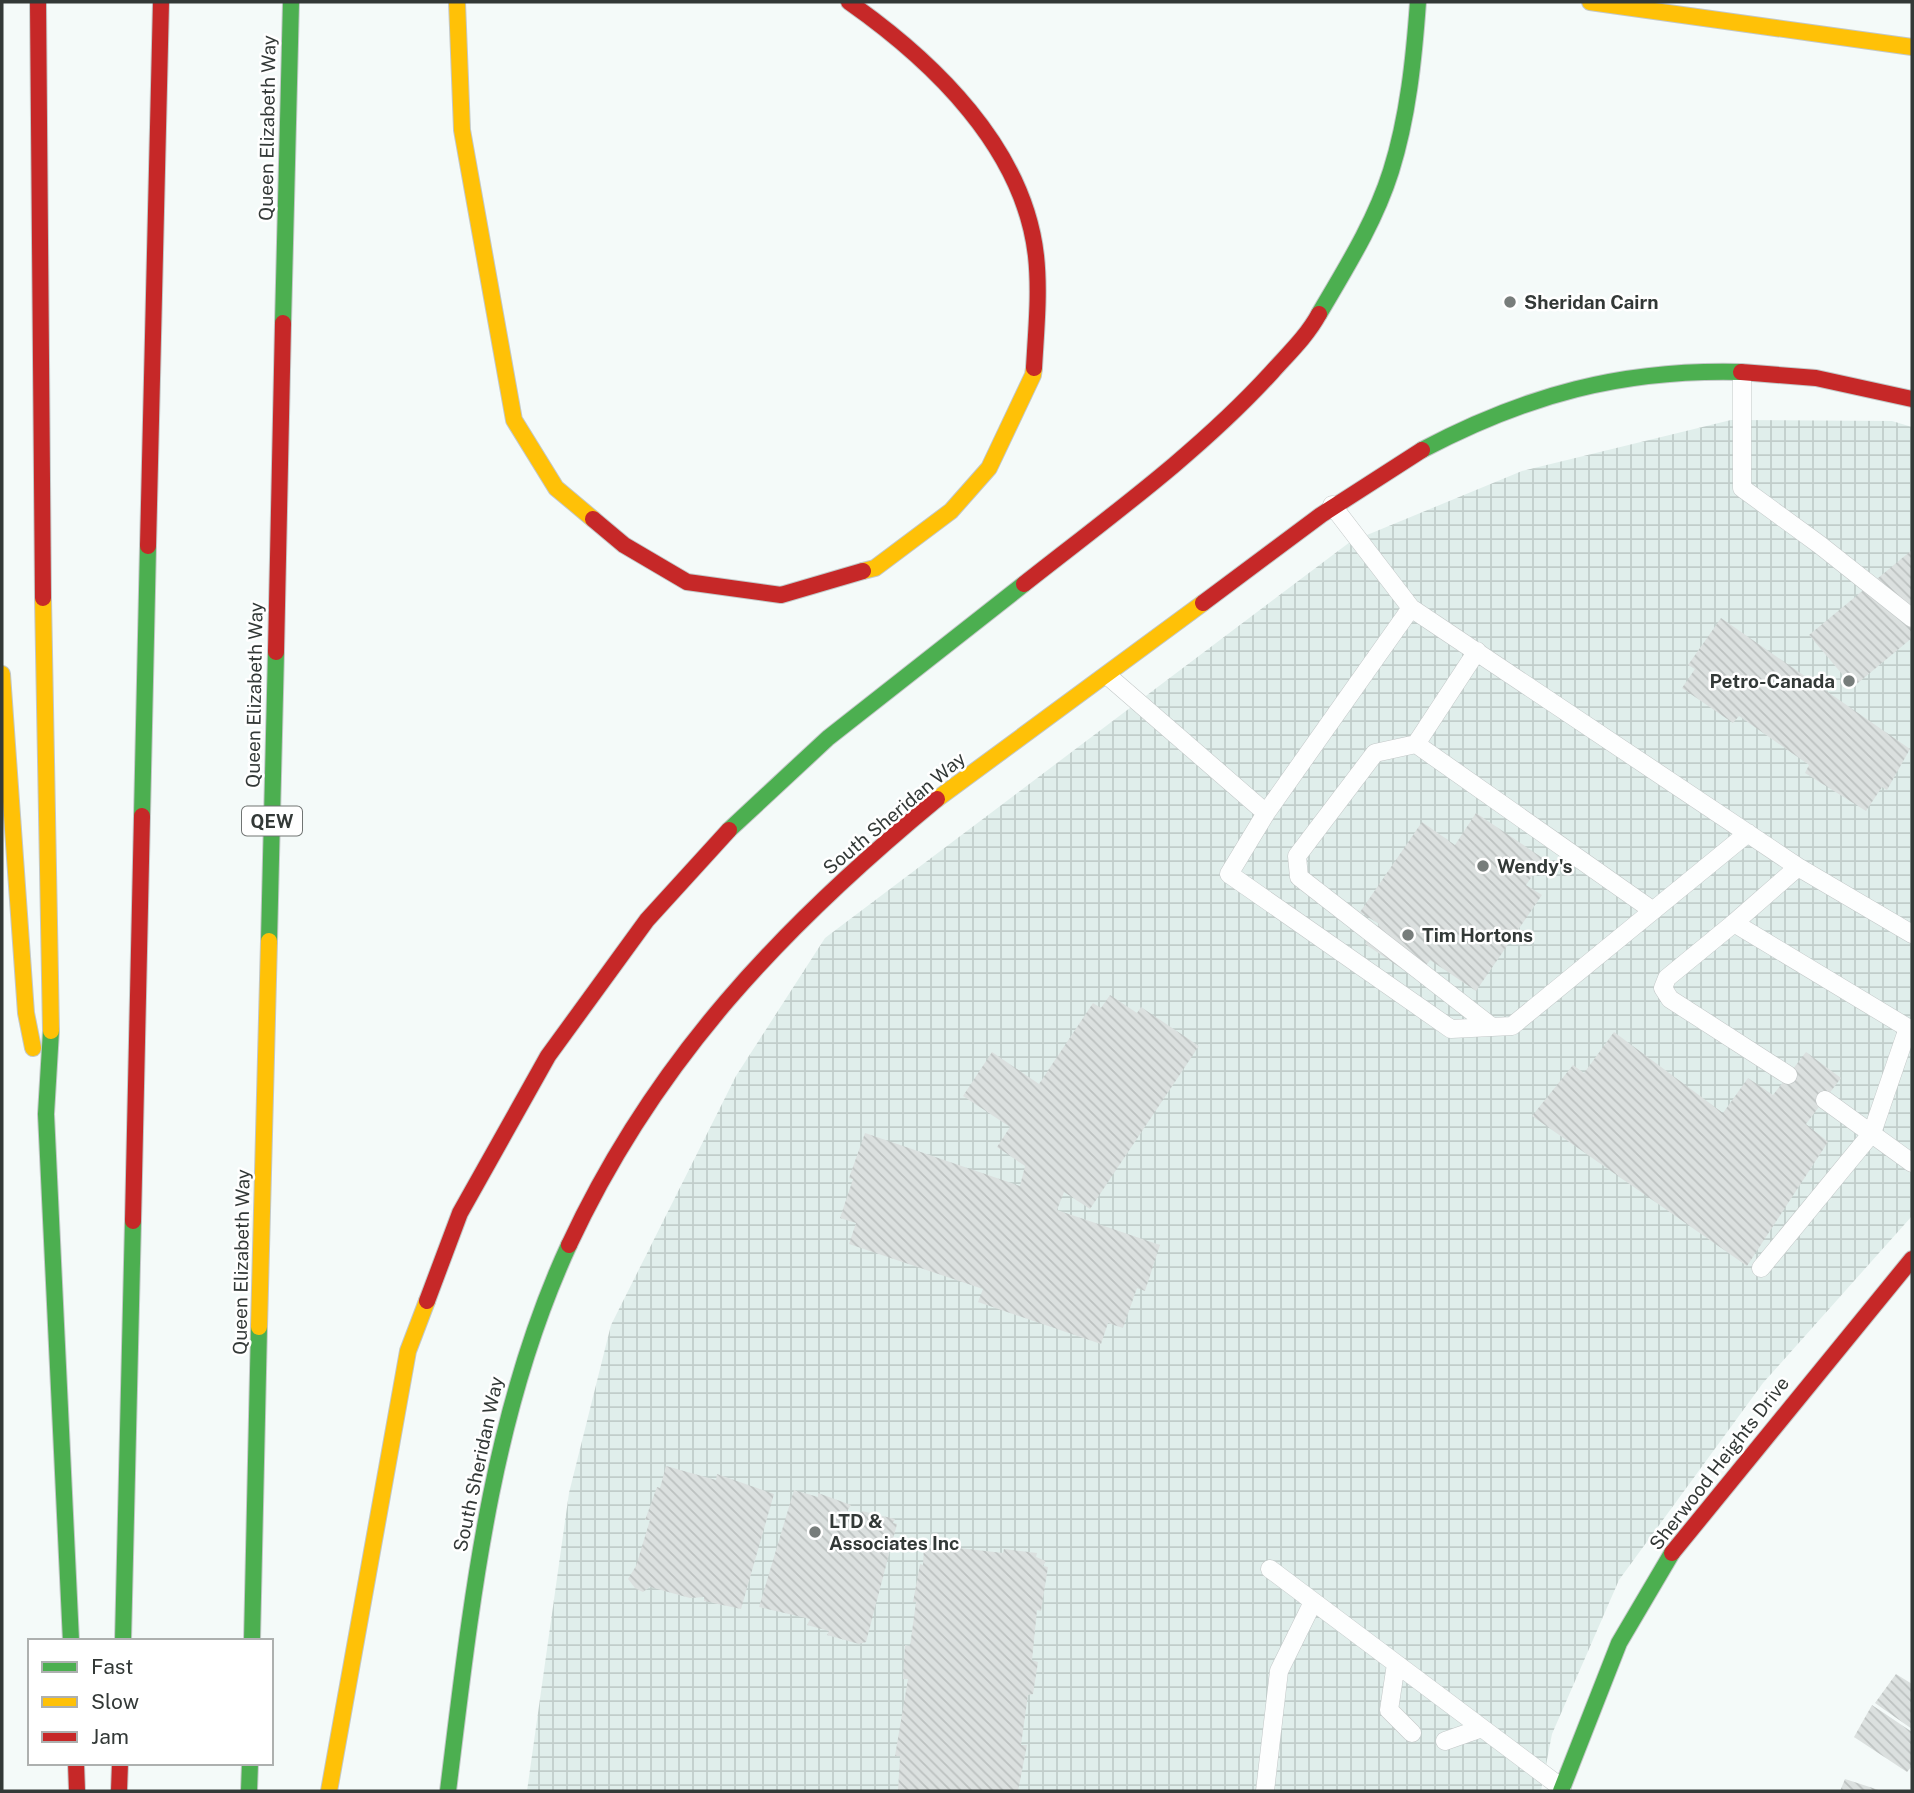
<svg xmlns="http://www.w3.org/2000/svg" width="1914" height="1793" font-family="'Public Sans',sans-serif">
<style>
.industrial{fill:url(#industrial-grid)}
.building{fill:url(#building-back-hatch)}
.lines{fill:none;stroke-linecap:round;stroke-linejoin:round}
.lane-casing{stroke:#c3c8c8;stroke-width:19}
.fast-casing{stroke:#c3c8c8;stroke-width:18}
.slow-casing{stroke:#c3c8c8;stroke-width:18}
.jam-casing{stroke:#c3c8c8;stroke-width:18}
.lane{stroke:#fdfefe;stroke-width:18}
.fast{stroke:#4caf50;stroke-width:16}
.slow{stroke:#ffc107;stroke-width:16}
.jam{stroke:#c62828;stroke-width:16}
.poi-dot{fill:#777d7b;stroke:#fff;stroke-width:2.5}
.labels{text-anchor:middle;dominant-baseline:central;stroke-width:5;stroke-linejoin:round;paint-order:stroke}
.shield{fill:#fff;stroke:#707473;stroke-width:2}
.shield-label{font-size:18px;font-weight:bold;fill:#333937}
.street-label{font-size:19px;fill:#333937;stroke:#fff}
.poi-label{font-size:19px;font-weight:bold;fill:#333937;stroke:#fff;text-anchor:start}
</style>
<defs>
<pattern id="industrial-grid" width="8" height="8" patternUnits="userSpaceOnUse" patternTransform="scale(1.75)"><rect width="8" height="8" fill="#e0eeeb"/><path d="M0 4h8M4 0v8" fill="none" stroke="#c1cdca"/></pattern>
<pattern id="building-back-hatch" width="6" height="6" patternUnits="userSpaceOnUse" patternTransform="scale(1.75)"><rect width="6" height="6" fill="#dbe0df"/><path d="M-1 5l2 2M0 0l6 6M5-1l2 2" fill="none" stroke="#bcc1c0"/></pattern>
</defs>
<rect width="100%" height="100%" fill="#f4faf9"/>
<path class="industrial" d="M1731 420 1892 421 1912 427V1216L1763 1383 1619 1580 1552 1734 1541 1791H527L569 1493 611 1325 736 1076 825 938 1350 542 1522 471Z"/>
<path class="building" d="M1912 550V638L1853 687 1809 635Z
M1721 618 1910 749 1887 790 1882 787 1866 811 1805 773 1809 765 1739 716 1733 723 1682 688 1695 669 1688 665Z
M1476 813 1544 859 1526 885 1542 895 1476 991 1430 960 1417 979 1365 944 1379 924 1360 912 1422 822 1455 845Z
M1110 995 1137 1013 1141 1007 1199 1046 1090 1209 1064 1192 1057 1210 1160 1245 1145 1291 1137 1288 1123 1328 1108 1323 1101 1344 978 1302 983 1289 849 1244 856 1223 840 1218 853 1179 849 1178 865 1133 1020 1186 1025 1166 997 1147 1010 1127 963 1096 992 1052 1039 1084 1093 1003 1101 1008Z
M1614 1032 1723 1113 1748 1078 1773 1095 1806 1052 1841 1078 1806 1124 1828 1142 1747 1266 1532 1116 1573 1065 1584 1073Z
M666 1466 716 1480 717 1474 774 1494 741 1609 704 1601V1597L690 1598 650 1587 643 1592 635 1588 628 1579 636 1566 650 1520H645L657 1487 660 1488Z
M794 1490 818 1497V1493L851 1505 847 1511 861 1515 862 1511 895 1519 893 1523 897 1524 866 1642 859 1644 827 1635 829 1631 807 1625 810 1619 759 1607Z
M924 1544 1003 1553 1004 1549 1037 1553 1036 1557 1046 1561 1043 1566 1048 1567 1041 1611 1037 1610 1032 1660 1038 1662 1033 1694 1028 1695 1021 1745H1027L1018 1791H898L900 1756H895L908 1679H903L905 1645 910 1646 916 1602H913L920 1564 923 1565Z
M1896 1674 1912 1684V1729L1875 1703Z
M1872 1705 1912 1732V1766L1907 1772 1854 1737Z
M1845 1779 1882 1791H1840Z"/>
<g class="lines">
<defs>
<path id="lane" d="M1742 373V488L1820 545 1912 618
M1411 608 1798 867 1912 934
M1477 651 1416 744 1652 910
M1108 676 1266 813 1411 608 1332 505
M1416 744 1375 753 1297 856 1299 877 1492 1027
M1266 813 1229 874 1451 1029 1512 1026 1748 833
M1734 923 1667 978 1663 988 1670 999 1788 1075
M1825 1100 1912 1163
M1761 1268 1872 1133 1908 1028 1734 923 1798 867
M1270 1569 1562 1788
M1396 1664 1389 1710 1412 1733
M1445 1741 1482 1728
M1265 1791 1279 1671 1313 1602"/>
<path id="fast" d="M1319 314C1346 268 1375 222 1391 171 1408 117 1414 58 1418 2
M283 323 291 2
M1422 450C1526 395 1622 369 1741 372
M142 816 148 546
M729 830 828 738 1024 584
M269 941 276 652
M51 1031 46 1114 71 1641
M123 1641 133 1221
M252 1641 259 1327
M249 1791 250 1763
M448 1791C471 1606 490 1416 569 1245
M1561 1791 1619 1643 1672 1553"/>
<path id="slow" d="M457 2 462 130 514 420 556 488 593 519
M1590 2 1912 47
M863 571 875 568 951 511 989 468 1033 375 1034 368
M43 598 51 1031
M2 674 26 1013 33 1048
M937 799 1203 603
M259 1327 269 941
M329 1791 408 1351 427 1301"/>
<path id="jam" d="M38 2 43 598
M849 2C933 61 1024 148 1036 256 1040 293 1036 331 1034 368
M1741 372 1816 378 1912 399
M593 519 624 545 687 582 781 595 863 571
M148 546 161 2
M1024 584C1109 517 1199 452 1272 372 1289 353 1307 336 1319 314
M1203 603 1321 515 1422 450
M276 652 283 323
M133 1221 142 816
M569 1245C655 1060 782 927 937 799
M427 1301 460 1213 548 1056 647 920 729 830
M1672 1553 1912 1259
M76 1763 77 1791
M119 1791 120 1763"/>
</defs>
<use href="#lane" class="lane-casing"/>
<use href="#fast" class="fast-casing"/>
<use href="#slow" class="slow-casing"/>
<use href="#jam" class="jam-casing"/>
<use href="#lane" class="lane"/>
<use href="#fast" class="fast"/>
<use href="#slow" class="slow"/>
<use href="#jam" class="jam"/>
</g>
<g class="poi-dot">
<circle cx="1510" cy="302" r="7"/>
<circle cx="1849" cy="681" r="7"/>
<circle cx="1483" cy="866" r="7"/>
<circle cx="1408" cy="935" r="7"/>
<circle cx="815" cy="1532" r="7"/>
</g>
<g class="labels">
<rect class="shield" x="242" y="806.5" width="60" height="29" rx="5"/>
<g class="shield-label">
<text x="272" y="821">QEW</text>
</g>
<g class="street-label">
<text transform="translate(267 128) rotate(-89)">Queen Elizabeth Way</text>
<text transform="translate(254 695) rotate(-89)">Queen Elizabeth Way</text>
<text transform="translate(894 813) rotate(-40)">South Sheridan Way</text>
<text transform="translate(241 1262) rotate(-89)">Queen Elizabeth Way</text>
<text transform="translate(1719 1463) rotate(-52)">Sherwood Heights Drive</text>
<text transform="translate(478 1464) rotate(-78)">South Sheridan Way</text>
</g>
<g class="poi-label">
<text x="1524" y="302">Sheridan Cairn</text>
<text x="1835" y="681" text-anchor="end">Petro-Canada</text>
<text x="1497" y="866">Wendy's</text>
<text x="1422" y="935">Tim Hortons</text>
<text x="829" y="1521">LTD &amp;<tspan x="829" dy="22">Associates Inc</tspan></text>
</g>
</g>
<rect width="1914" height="1793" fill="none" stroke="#333937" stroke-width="7"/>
<rect x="28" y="1639" width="245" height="126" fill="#ffffff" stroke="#adb0af" stroke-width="2"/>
<rect x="42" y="1662" width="35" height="10" fill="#4caf50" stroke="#adb0af" stroke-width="2"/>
<text x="91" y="1674" font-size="21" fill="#333937">Fast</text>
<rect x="42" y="1697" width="35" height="10" fill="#ffc107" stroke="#adb0af" stroke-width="2"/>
<text x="91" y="1709" font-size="21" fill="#333937">Slow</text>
<rect x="42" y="1732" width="35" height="10" fill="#c62828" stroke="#adb0af" stroke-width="2"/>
<text x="91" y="1744" font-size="21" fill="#333937">Jam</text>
</svg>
